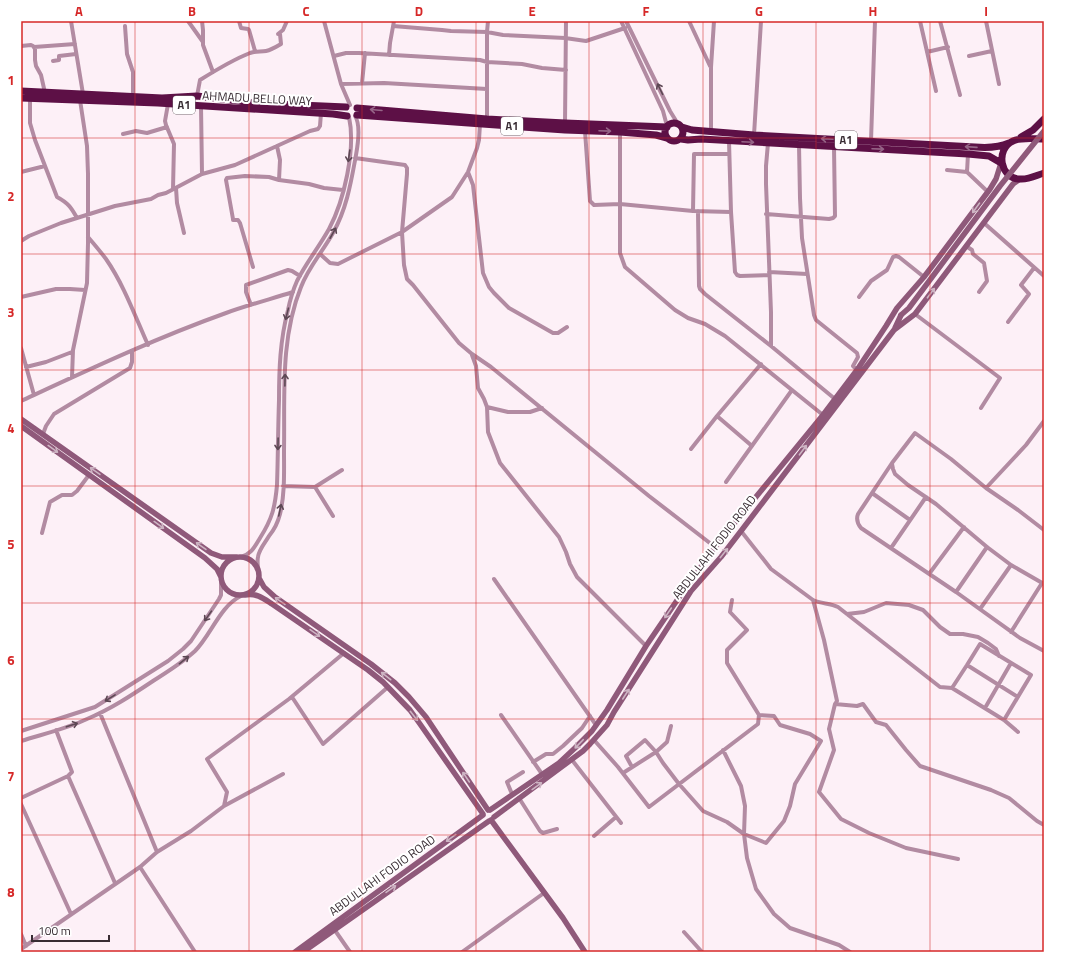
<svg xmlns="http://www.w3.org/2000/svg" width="1065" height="973" font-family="'Titillium Web',sans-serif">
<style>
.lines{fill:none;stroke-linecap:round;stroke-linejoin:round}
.street{stroke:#b28ba2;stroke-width:4}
.secondary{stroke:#8f597a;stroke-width:5.5}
.highway{stroke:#5d1046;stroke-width:7}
.secondary-bridge{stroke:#8f597a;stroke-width:5.5}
.oneway{stroke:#5d4854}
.oneway2{stroke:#966487}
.oneway3{stroke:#cdb4c3}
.grid{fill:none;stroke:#d62828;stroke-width:1;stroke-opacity:0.55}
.labels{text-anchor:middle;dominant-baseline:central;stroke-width:4;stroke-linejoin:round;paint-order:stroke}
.shield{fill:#fff;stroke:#746b70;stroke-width:1}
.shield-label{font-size:11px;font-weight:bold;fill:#382c33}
.street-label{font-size:12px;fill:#382c33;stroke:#fff}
.neatline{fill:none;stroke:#d62828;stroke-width:1.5}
.grid-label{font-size:13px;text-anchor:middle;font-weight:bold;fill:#d62828}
</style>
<rect width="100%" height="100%" fill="#fdf0f7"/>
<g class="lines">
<path class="street" d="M71 21 83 94
M188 21 203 42
M202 21 203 30V45L213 72
M239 21 241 28 248 29 249 30 255 51
M324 21 341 84 350 105
M621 21 663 111 667 126
M626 21 670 111 678 124
M689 21 710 66
M920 21 936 91
M940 21 960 95
M986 21 999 84
M125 26 127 54 133 72V97
M393 26 442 30 451 31 487 32 503 35 565 38 586 41 625 28
M21 46 31 45 33 46 35 49V60L36 66 41 75 45 93
M34 47 75 44
M927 52 948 47
M389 55 390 43 394 21
M334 56 346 53H359L480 60 487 62 522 64 542 68 566 70
M969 56 992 51
M53 61 59 60V56L76 54
M362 83 365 53
M341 84 384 83 487 89
M197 96 200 80C216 70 232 60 250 53 256 51 261 52 266 51 271 50 276 47 281 44L280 34H278L283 30 287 21
M30 98V123L35 140 57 197C68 203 71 207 77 218
M168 104 165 121 166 125 174 144 173 189
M201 106 202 174
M487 119V32L488 21
M565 123 566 21
M585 131 590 201 594 205 620 204 693 211 731 212
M711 131V67L714 21
M620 132V253L625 267 675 310 688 318 705 324 725 336 823 415
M123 134 136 131 147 133 167 127
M754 135 761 21
M729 141 731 212 735 272 737 275 740 276 769 275
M871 141 875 21
M768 143 766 166V184L771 312V346
M799 145 800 198 802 238 814 315 816 320 857 353 858 357 853 366 857 370
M277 146 280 160 279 180
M355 158 405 165 407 168V174L402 232 404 265 407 279 413 285 459 343 472 354 491 367 649 496 715 547
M947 170 967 172 988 192
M21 172 45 166
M468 172 473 185 483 273 489 287 494 293 509 308 553 333H558L567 327
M967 172 968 154
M176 188 177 203 184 233
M693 211 694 154H729
M698 211 699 286 700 289 705 294 771 346 835 399
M766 214 829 219 833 218 835 216 834 147
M984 223 1044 276
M88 237C94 244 100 251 106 259 124 285 135 316 148 345
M21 241 29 236 61 223 115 206 151 199 158 195 166 193 202 174 235 165 310 131 318 129 320 126 321 113
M966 246 972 250 973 254 984 263 987 281 979 292
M320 254 330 263 338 264 402 232 452 197 468 172 477 148 479 140 480 124
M253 267 240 223 238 220H233V219L226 180 227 178 245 176 269 177 279 180 309 184 324 188 343 190
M769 272 807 274
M21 297 56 289H70L85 290
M859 297 871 281 887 270 893 257 896 256 899 257 924 277
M251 305 246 292V285L288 270 292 271 300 276
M915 314 1000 378 981 408
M1008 322 1029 294 1021 285 1034 268
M21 348 34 395
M472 355 476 366 478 388 484 399 487 407 488 432 500 463 559 537 566 552 570 564 577 577 646 646
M26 367 46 362 72 352
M72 377 73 350 87 283 88 243V174L87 146 80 100
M21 401C88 370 156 338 226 313 248 305 271 299 293 292
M487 407 508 412H530L542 408
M717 416 752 446
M43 434 46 426 54 414 130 368 132 362V351
M691 449 717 416 761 364
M892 464 893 469 895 474 908 485 936 504 987 547 1011 565 1044 584
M726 482 792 390
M283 486 315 487 333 516
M315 487 342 470
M986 488 1026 445 1044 421
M872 493 910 520
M1044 530 1018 510 986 488 951 459 915 433 892 463 858 514C856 519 857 523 861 528L956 592 1020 638 1044 651
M741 531 771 569 813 600C821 604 830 603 838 607L940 687 952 688 1004 720 1018 732
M42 533 50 502 62 495H72L77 491 89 475
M891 548 926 497
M241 557C252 553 254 548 260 538 272 519 275 508 277 485 278 457 278 429 279 400 279 370 280 340 288 310 290 300 293 290 297 281 306 263 319 247 329 229 344 201 356 149 349 117
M258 569C258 565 257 561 258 557 259 549 265 543 269 536 274 530 278 522 280 514 285 494 284 472 284 451 285 396 280 339 301 287 308 268 323 251 333 233 347 208 351 182 356 155 358 144 361 125 355 116
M929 574 964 527
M494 579 596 725
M956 592 987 547
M813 600 824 640 837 701 835 704 829 729 834 750 819 792 841 819 869 833 906 848 958 859
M980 609 1011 565
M847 614 864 612 886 603 909 605 923 610 940 627 950 634H963L978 637 988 643 996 649 999 656
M1011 632 1042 583
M967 665 1018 697
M952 688 967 665 980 644 1031 675 1004 720
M292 697 323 744 388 687
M835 704 857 706 863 704 876 722 886 725 906 750 920 766 991 790 1009 798 1037 821 1044 825
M985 708 1011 663
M100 713 157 852
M501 715 542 774
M21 731 95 707 168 661 183 649 191 641 219 599 221 595V581
M594 740 618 767 649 807 758 724 759 715 727 663V650L747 630 730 612 732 600
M21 741C43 734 66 729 87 719 111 709 132 695 153 681 167 672 182 663 195 651 211 635 220 606 241 596
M723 750 741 786 745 806 744 834 747 858 756 889 774 914 790 928 839 945 850 952
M572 760 621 823
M533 762 546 754H553L563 746 582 728 590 716
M632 767 626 756 645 740 656 752 667 742 671 726
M623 773 656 752 663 763 679 784 703 811 727 822 744 834 766 843 784 821 790 806 795 784 821 741 810 734 780 725 774 716 759 715
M68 776 115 883
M512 794 507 782 523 772
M21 798 68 776 72 772 56 730
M519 798 540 831 543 833 557 829
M21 804 71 914
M224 806 283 774
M594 836 616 817
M140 867 195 952
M334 929 350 952
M684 932 702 952
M21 934 26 946
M21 949 140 867 157 852 191 831 224 806 227 792 207 759 289 699 344 653
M462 952 544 893"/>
<path class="secondary" d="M895 328 901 315
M21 419 211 553 222 557H237
M21 426 205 558 217 569 221 577
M221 576a19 19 0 1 1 38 0a19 19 0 1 1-38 0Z
M259 578 264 587 275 597 371 664 395 683 409 697 426 717 488 810
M245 595C257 593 263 598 272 604L368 670 383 682 410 710 420 724 483 814
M490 810 559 763 575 748 592 731 607 710 646 646 682 593 715 547 823 415 857 370 886 326 897 308 924 277 990 189 996 179 1001 163
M494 817 583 751 590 744 607 725 614 712 691 591 721 557 741 531 894 330 915 314 1013 184 1020 179
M491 820 563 918 585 952
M295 952 483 815
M303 952 489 821"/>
<path class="highway" d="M21 91 162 98 197 96 254 103 346 107
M21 98 158 103 333 114 347 116
M357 108 487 119 565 123 667 127
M357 115 565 130 620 132 656 135 667 138
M665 132a9 9 0 1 1 18 0a9 9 0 1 1-18 0Z
M682 127 692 130 754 135 975 147C987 148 998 148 1009 143
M1021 137 1033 130 1044 119
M681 139 688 140 701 139 968 154 989 156 1001 163
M1044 139C1035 139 1022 137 1013 141 995 149 1000 179 1020 179 1028 180 1037 175 1044 173"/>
<path class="secondary-bridge" d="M901 315 909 308 1000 186 1044 131"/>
</g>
<defs><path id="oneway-shaft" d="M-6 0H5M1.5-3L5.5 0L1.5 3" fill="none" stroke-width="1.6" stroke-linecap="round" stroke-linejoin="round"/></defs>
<g class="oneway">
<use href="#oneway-shaft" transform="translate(660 89) rotate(-116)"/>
<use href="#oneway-shaft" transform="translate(349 156) rotate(98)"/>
<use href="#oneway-shaft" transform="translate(333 233) rotate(-61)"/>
<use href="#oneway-shaft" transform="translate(287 314) rotate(104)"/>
<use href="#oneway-shaft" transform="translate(285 380) rotate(-89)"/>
<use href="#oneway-shaft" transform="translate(278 444) rotate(91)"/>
<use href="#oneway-shaft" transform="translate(280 510) rotate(-78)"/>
<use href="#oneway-shaft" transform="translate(208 616) rotate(125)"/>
<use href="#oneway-shaft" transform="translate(184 660) rotate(-39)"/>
<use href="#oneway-shaft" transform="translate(110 698) rotate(148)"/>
<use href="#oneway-shaft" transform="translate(72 725) rotate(-18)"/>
</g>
<g class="oneway2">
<use href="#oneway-shaft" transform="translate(376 110) rotate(-175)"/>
<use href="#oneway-shaft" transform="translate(605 131) rotate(2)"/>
<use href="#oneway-shaft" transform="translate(827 139) rotate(-177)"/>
<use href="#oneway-shaft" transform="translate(748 142) rotate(3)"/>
<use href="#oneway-shaft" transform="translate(971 147) rotate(-176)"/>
<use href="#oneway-shaft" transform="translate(878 149) rotate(2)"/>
</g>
<g class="oneway3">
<use href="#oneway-shaft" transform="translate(976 208) rotate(126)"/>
<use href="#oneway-shaft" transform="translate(931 293) rotate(-53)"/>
<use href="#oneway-shaft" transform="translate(53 449) rotate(36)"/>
<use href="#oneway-shaft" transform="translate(803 450) rotate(-53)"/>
<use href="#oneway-shaft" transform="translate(95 471) rotate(-145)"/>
<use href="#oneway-shaft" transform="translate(159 525) rotate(36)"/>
<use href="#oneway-shaft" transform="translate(201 546) rotate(-145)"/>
<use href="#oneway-shaft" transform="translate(724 553) rotate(-51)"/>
<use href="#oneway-shaft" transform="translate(280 601) rotate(-145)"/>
<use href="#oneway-shaft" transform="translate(668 613) rotate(124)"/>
<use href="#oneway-shaft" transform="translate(315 633) rotate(35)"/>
<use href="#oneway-shaft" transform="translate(386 676) rotate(-142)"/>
<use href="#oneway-shaft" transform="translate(626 694) rotate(-57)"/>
<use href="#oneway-shaft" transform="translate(414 716) rotate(52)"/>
<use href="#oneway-shaft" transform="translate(579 744) rotate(134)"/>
<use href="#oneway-shaft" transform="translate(466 777) rotate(-124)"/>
<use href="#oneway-shaft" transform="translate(537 786) rotate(-36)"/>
<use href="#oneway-shaft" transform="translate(451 838) rotate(144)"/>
<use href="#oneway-shaft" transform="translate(391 889) rotate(-35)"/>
</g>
<path class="grid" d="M135 21V952M249 21V952M362 21V952M476 21V952M589 21V952M703 21V952M816 21V952M930 21V952M21 138H1044M21 254H1044M21 370H1044M21 486H1044M21 603H1044M21 719H1044M21 835H1044"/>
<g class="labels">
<g class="shield">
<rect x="173" y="96" width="22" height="18" rx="3"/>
<rect x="501" y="117" width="22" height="18" rx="3"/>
<rect x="835" y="131" width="22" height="18" rx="3"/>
</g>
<g class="shield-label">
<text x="184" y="105">A1</text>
<text x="512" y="126">A1</text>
<text x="846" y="140">A1</text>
</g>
<g class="street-label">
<text transform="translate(257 98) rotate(3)">AHMADU BELLO WAY</text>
<text transform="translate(714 547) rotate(-52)">ABDULLAHI FODIO ROAD</text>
<text transform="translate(382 875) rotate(-36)">ABDULLAHI FODIO ROAD</text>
</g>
</g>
<rect width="1065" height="973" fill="none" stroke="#ffffff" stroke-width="44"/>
<path d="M32 935v6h77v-6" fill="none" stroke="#382c33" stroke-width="2"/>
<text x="38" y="935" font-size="12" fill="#382c33" stroke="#ffffff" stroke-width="3" paint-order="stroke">100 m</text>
<rect x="22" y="22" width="1021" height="929" class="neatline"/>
<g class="grid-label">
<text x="79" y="16">A</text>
<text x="192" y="16">B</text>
<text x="306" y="16">C</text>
<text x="419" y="16">D</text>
<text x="532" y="16">E</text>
<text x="646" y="16">F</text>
<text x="759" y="16">G</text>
<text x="873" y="16">H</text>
<text x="986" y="16">I</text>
<text x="11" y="85">1</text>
<text x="11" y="201">2</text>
<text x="11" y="317">3</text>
<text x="11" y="433">4</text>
<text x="11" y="549">5</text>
<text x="11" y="665">6</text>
<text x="11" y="781">7</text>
<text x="11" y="897">8</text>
</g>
</svg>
